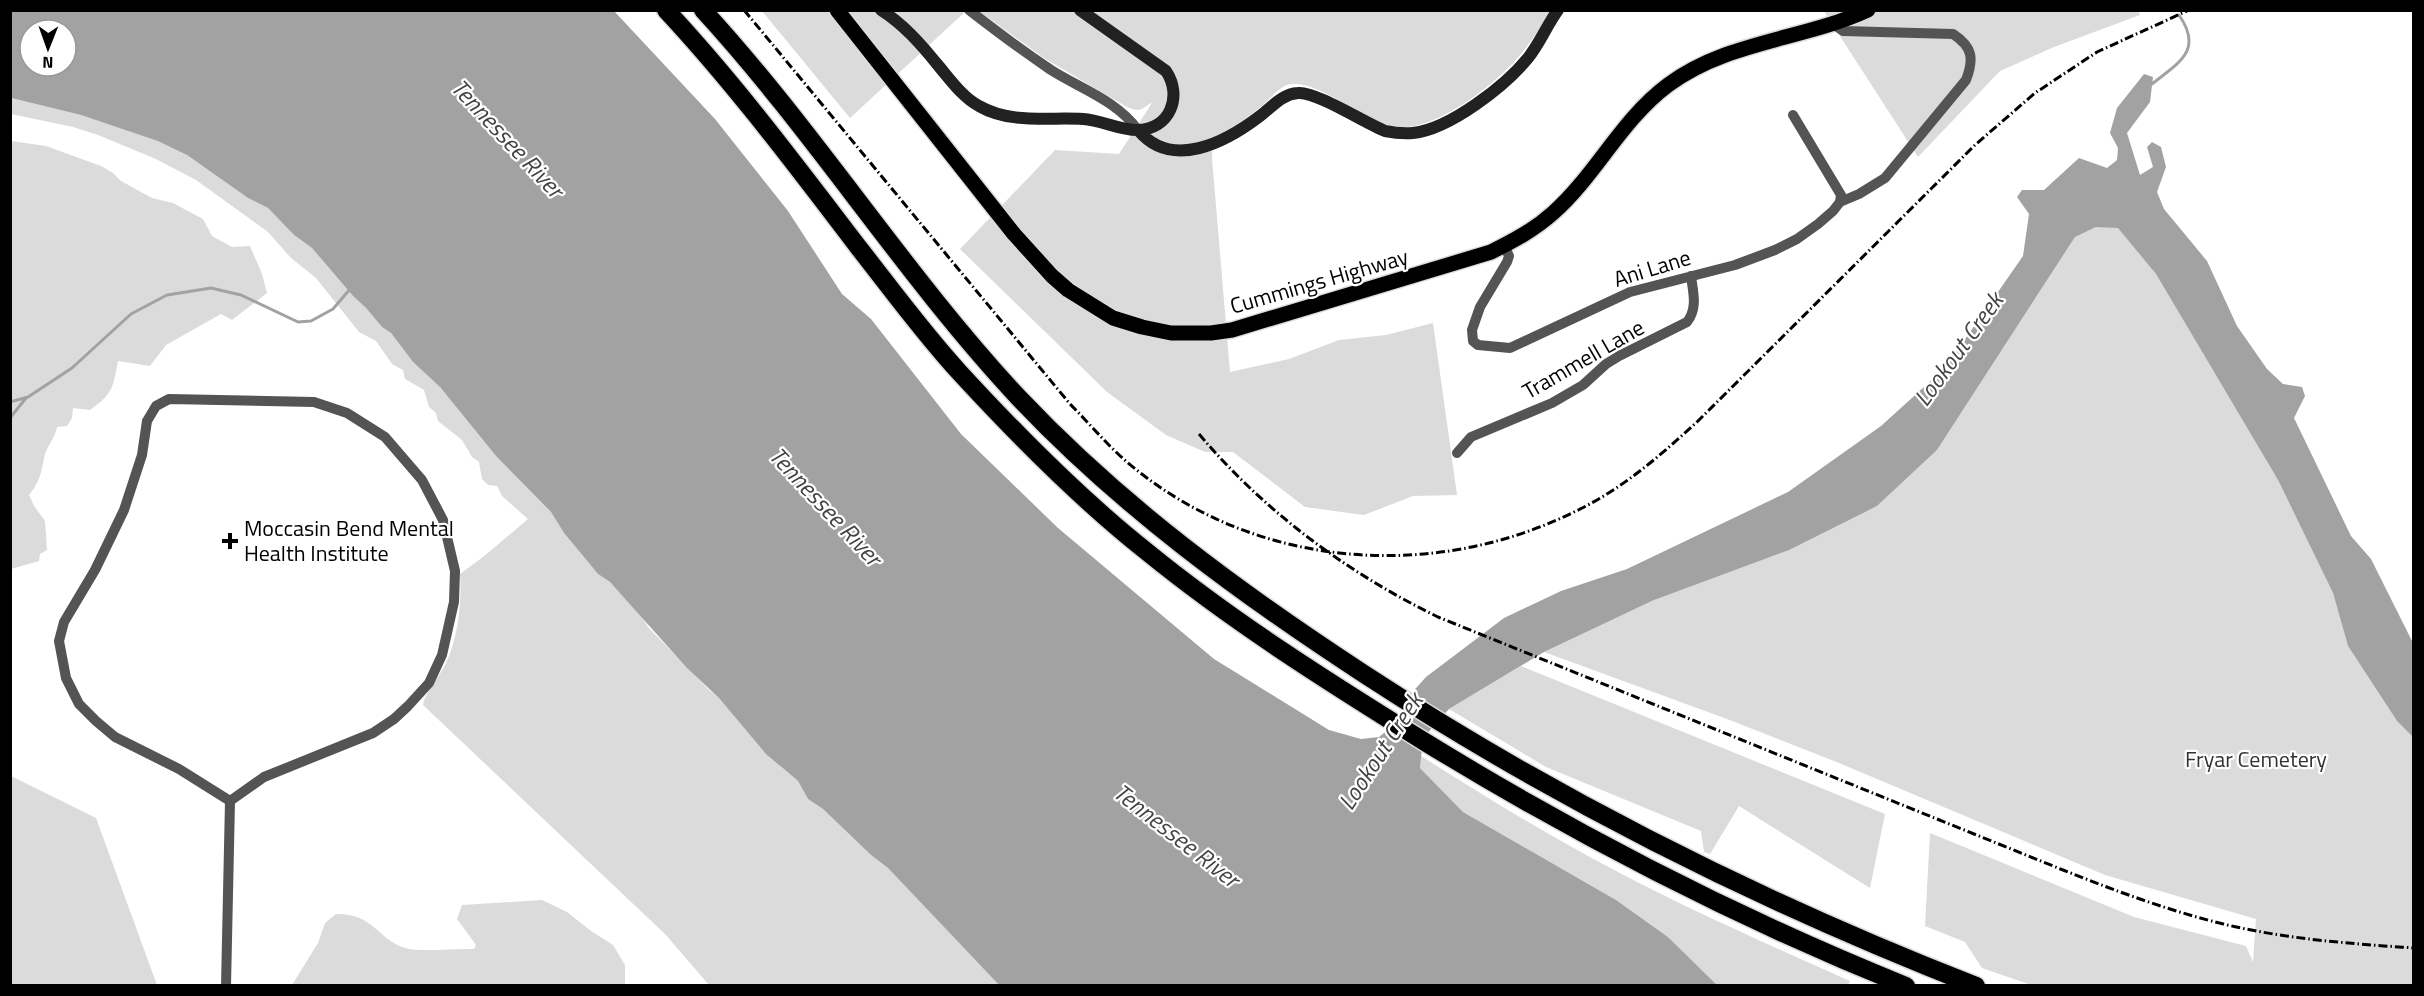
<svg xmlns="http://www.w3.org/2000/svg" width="2424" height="996" font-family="'Titillium Web',sans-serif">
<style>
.green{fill:#dbdbdb}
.water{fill:#a2a2a2;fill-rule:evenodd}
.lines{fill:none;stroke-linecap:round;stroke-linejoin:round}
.stream{stroke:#a2a2a2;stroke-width:3}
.primary-casing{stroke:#dbdbdb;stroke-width:18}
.motorway-casing{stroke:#dbdbdb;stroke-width:21}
.minor{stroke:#545454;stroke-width:10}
.secondary{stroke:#212121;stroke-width:12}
.primary{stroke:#000;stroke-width:15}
.motorway{stroke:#000;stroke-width:18}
.rail{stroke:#000;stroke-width:3;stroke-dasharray:9 3 1.5 3;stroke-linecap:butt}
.poi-dot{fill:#000;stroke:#fff;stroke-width:2}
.labels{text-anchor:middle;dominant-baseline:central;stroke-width:4.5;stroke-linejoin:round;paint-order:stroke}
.street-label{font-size:22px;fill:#000;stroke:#fff}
.poi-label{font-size:22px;fill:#000;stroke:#fff;text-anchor:start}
.park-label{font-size:22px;fill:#323232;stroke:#fff}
.water-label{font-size:24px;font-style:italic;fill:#434343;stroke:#fff}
</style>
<rect width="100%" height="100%" fill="#fff"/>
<path class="green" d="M1827 10H2138L2140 15 2054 47 2000 71 1918 157 1825 13Z
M762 11H966L850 118Z
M979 11H1551C1543 22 1537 34 1528 45 1505 77 1454 117 1415 126 1401 129 1383 125 1370 119 1349 108 1316 82 1292 84 1280 85 1271 98 1263 105 1248 117 1231 131 1213 137L1212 158 1230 372 1289 359 1339 340 1386 335 1433 323 1457 495 1413 496 1364 515 1305 507 1233 452H1205L1166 435 1107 392 960 249 1055 150 1119 154 1152 103C1141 107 1144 114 1127 107L1044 58Z
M10 98 81 115 158 140 187 155 248 198 268 208 294 235 312 248 353 296 366 308 382 327 391 333 413 362 440 387 496 456 551 512 564 533 598 574 610 582 636 609 649 628 708 689 719 698 782 768 798 781 808 799 823 809 871 855 888 868 999 985H709L665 934 423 705C425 693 440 676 446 663 458 637 462 603 460 574L483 557 528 519 502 496 497 486 488 485 482 479 479 462 472 457 462 440 438 421 436 413 429 407 424 390 405 379 403 370 392 364 376 341 359 332 316 278 291 258 268 232 196 180 156 159 98 135 73 127 11 114Z
M11 141 46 146 101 166 113 173 121 181 152 198 173 203 203 219 212 236 232 247 250 246 262 274 267 293 232 320 221 314 166 345 150 366 118 361C113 387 113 394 90 410L73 408 72 418 67 426 57 427C55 438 48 445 45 454 41 472 41 480 29 495L34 506 45 521 47 550 40 554 39 561 11 569Z
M2096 227H2118L2156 274 2278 480 2333 593 2348 646 2397 721 2413 737V985L2034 986 1982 968 1965 942 1925 926 1930 833 2134 917 2246 946 2253 962 2256 919 2105 875 1839 763 1727 719 1544 652 1654 600 1877 506 1937 450 2075 237Z
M1521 666 1885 814 1870 888 1739 806 1710 854 1704 852 1701 831 1546 767 1449 709Z
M1421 756C1486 797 1550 837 1618 872 1694 912 1772 946 1850 981L1848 985H1717L1668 937 1616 900 1463 812 1420 768Z
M11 776 96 818 157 985H11Z
M542 900 567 912 591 931 613 945 625 965V985H292L318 943 325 923 336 914C375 914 377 939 405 948 417 952 451 949 466 949H474L476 945 457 919 462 905Z"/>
<path class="water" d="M11 11H614L715 119 788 211 842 294 871 319 961 434 1058 528 1214 659 1329 730 1361 739 1379 737 1395 724 1409 696 1426 677 1504 618 1561 591 1627 569 1788 492 1881 426 1945 368 2023 256 2029 214 2017 197 2022 190H2044L2079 158 2107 168 2117 160 2118 148 2110 133 2117 108 2144 74 2153 77 2150 102 2127 133 2140 175 2153 167 2147 147 2152 142 2161 147 2166 167 2157 192 2164 209 2207 261 2237 326 2267 369 2283 384 2302 387 2305 396 2294 418 2351 536 2371 559 2413 643V737L2397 721 2348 646 2333 593 2278 480 2156 274 2118 228 2096 227 2075 237 1937 450 1877 506 1789 550 1654 600 1544 652 1449 709 1423 738 1420 768 1463 812 1616 900 1668 937 1717 985H999L888 868 871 855 823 809 808 799 798 781 766 754 719 698 687 668 610 582 598 574 564 533 551 512 496 456 440 387 413 362 391 333 382 327 366 308 353 296 312 248 294 235 268 208 248 198 187 155 158 141 81 115 11 98ZM30 30H66V66H30Z"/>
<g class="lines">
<path class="stream" d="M2148 82 2152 84C2178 63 2204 51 2179 15
M10 402 28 397 72 368 131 314 167 295 211 288 241 295 298 322 311 321 333 309 350 289
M10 418 26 398"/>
<defs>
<path id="primary" d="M837 10 1014 234 1052 276 1068 290 1113 318 1142 327 1171 333H1211L1232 330 1491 252C1513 241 1534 230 1553 213 1596 175 1621 120 1668 85 1727 41 1803 40 1868 10"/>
<path id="motorway" d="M666 10C736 85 797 167 859 248 892 290 924 334 960 373 1018 436 1079 498 1146 551 1233 622 1330 683 1425 742 1580 837 1737 918 1906 986
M703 10C816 133 905 276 1019 398 1121 506 1240 593 1364 674 1557 800 1761 902 1976 986"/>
</defs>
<use href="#primary" class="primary-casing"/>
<use href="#motorway" class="motorway-casing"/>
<path class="minor" d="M969 10C996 31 1023 51 1051 70 1081 89 1116 100 1138 130
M1833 24 1843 31 1953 34C1973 47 1974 59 1966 80L1885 178 1859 194 1840 202
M1504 245 1509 256 1507 262 1480 307 1472 330 1473 341 1478 345 1510 348 1630 292 1735 265 1775 250 1797 239 1818 224 1833 211 1840 202 1841 195 1793 115
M169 399 314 402 347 413 385 437 422 480 443 520 455 571 454 602 442 655 429 683 408 706 394 719 373 733 264 777 230 801 179 769 115 737 96 721 79 704 66 678 59 641 64 622 95 570 124 510 142 455 147 421 156 406Z
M1457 453 1471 437 1552 403 1583 385 1606 364 1619 356 1687 322C1698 308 1693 292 1691 276
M226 986 230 801"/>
<path class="secondary" d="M881 10C903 24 920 43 937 64 949 78 962 97 979 106 1010 124 1048 117 1083 119 1101 120 1119 130 1137 130 1170 130 1183 96 1166 71L1080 10
M1138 130C1172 171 1226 142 1260 116 1272 107 1282 94 1298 93 1315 91 1365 123 1385 131 1395 133 1403 134 1413 133 1450 129 1505 86 1528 58 1540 43 1547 25 1558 10"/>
<use href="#primary" class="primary"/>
<use href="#motorway" class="motorway"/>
<path class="rail" d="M744 10 1070 404C1089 423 1107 445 1127 462 1251 568 1430 583 1574 512 1621 490 1660 456 1698 421L1975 145 2035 93 2097 52 2189 10
M1199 434C1265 512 1346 572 1438 617L2063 870C2121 893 2180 915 2241 928 2298 940 2356 944 2414 948"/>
</g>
<path class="poi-dot" d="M227 532h6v6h6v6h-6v6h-6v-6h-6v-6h6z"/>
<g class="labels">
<g class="street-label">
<text transform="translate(1652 268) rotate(-17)">Ani Lane</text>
<text transform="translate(1319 281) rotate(-16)">Cummings Highway</text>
<text transform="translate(1583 359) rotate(-30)">Trammell Lane</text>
</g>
<g class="poi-label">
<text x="244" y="528">Moccasin Bend Mental<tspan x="244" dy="25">Health Institute</tspan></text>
</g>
<g class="park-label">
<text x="2256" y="759">Fryar Cemetery</text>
</g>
<g class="water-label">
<text transform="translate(508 138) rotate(47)">Tennessee River</text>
<text transform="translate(1958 349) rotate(-54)">Lookout Creek</text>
<text transform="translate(826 506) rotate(47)">Tennessee River</text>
<text transform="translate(1380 751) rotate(-57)">Lookout Creek</text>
<text transform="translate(1177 835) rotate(38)">Tennessee River</text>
</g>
</g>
<rect width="2424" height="996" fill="none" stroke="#000000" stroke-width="24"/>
<g transform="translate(48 48) rotate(181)"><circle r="28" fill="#ffffff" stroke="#999999" stroke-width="1.5"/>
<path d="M0-4.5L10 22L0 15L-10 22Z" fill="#000000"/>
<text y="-9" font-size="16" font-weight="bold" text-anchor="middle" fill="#000000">N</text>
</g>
</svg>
